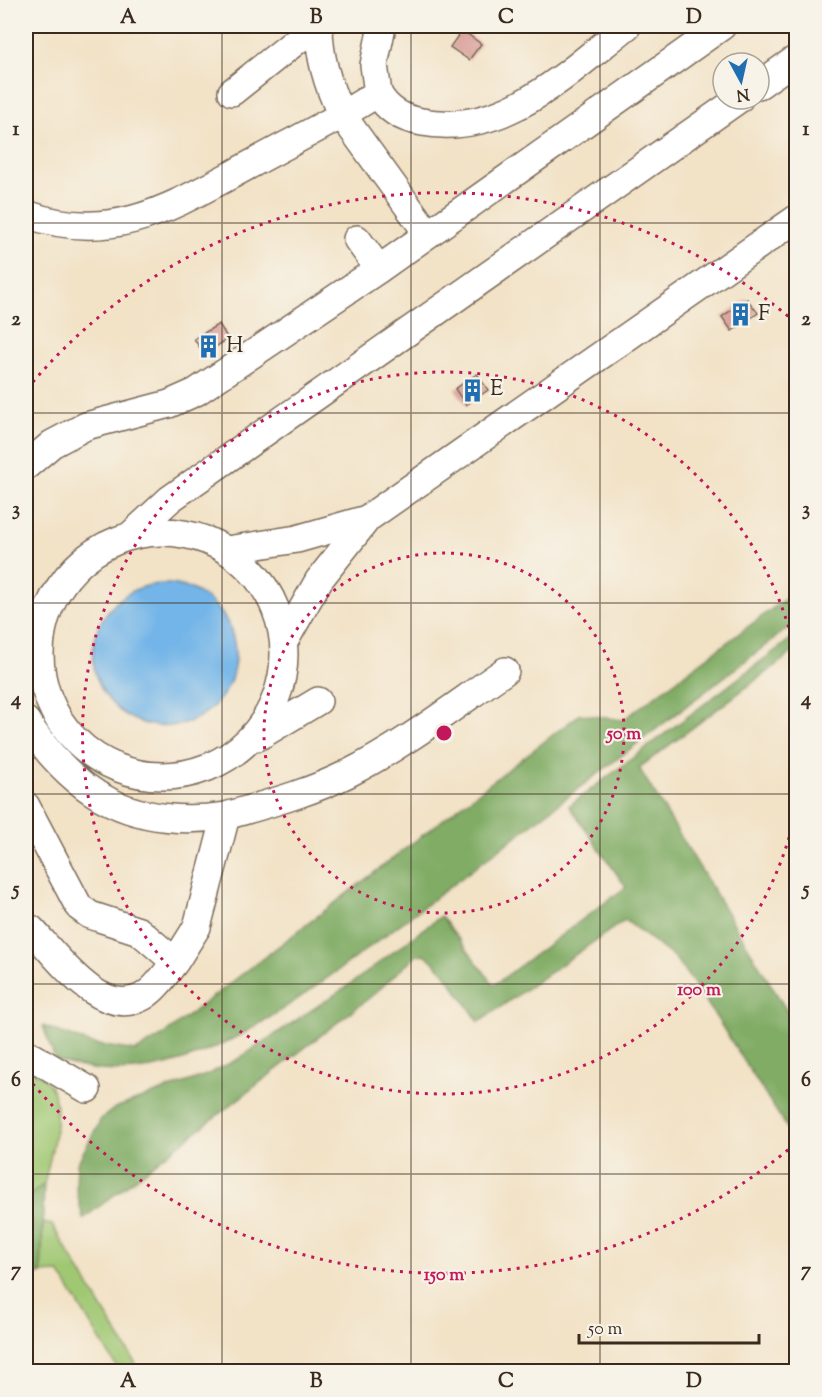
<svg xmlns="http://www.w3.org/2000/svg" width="822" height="1397" font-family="'Sorts Mill Goudy',serif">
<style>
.green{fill:#a0c873;stroke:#6e7948;stroke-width:1.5}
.forest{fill:#80ac65;stroke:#5e6b42;stroke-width:1.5}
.water{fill:#73b5e8;stroke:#577083;stroke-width:1.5}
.building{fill:#d69590}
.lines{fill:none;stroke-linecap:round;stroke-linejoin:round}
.minor-casing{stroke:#7b6a59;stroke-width:30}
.minor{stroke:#fff;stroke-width:27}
.grid{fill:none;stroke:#3b2a1e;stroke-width:1.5;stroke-opacity:0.55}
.ring{fill:none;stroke:#c2185b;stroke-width:3;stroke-dasharray:3 6}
.labels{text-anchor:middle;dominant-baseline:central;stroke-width:4.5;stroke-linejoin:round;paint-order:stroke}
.poi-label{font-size:22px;fill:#3b2a1e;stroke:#f7f3e8;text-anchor:start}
.centre{fill:#c2185b;stroke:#f7f3e8;stroke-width:3}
.ring-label{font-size:18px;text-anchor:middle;font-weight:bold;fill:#c2185b;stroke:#f7f3e8;stroke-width:4.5;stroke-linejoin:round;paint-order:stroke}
.neatline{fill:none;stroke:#3b2a1e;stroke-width:2}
.grid-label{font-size:20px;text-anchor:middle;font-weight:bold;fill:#3b2a1e}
</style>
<rect width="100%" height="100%" fill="#f7f3e8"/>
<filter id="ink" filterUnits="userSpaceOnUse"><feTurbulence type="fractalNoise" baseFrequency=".0167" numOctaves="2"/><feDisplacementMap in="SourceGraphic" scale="12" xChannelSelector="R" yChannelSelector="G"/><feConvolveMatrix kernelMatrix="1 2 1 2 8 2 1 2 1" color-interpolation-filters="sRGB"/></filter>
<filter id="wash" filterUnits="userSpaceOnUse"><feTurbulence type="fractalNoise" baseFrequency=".008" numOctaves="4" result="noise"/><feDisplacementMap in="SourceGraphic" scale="24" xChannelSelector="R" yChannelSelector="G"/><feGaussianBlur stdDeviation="1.35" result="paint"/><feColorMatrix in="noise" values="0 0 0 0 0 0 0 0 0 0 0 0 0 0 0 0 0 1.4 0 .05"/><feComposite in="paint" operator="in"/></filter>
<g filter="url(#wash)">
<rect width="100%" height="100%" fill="#f2e2c6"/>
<path class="green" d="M26 1066C32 1071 39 1074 45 1080 68 1101 50 1157 44 1184L26 1199Z
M43 1223 52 1225 140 1371H119L59 1272 41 1273Z"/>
<path class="forest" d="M796 591V622C686 707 575 791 464 876 426 905 387 934 348 963 295 1002 243 1040 180 1061 139 1074 96 1074 55 1060L43 1026 92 1044 136 1051 162 1036 580 714 623 720Z
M796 635V650L639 768 796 1026V1142L700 992 675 958 625 920 479 1022 444 972 425 954 417 955 373 995 83 1219 76 1187 77 1164 101 1119 115 1108 209 1074 238 1059 352 983 441 916 494 985 626 887 569 806Z
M44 1184 41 1273 26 1281V1199Z"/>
<path class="water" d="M93 655a71 71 0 1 1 142 0a71 71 0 1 1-142 0Z"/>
<g id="blocks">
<path class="building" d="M462 30 481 44 469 60 450 47Z
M747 299 758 313 732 331 722 317Z
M219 324 228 339 204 354 194 339Z
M477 374 488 390 466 405 455 389Z"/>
</g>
</g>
<g filter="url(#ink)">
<use href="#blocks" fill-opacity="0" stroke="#7b6a59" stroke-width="1.5"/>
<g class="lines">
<defs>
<path id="minor" d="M759 85 796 59
M232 92 315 26
M378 93 374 65 382 26
M26 214C107 243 163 212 233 174 269 154 306 135 342 115 328 87 319 58 319 26
M428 234 342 115 378 93C387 110 403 119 422 122 505 137 567 73 627 26
M379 269 722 26
M26 466 52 444 86 426 169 404 196 392 379 269 357 239
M40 654a122 122 0 1 1 244 0a122 122 0 1 1-244 0Z
M130 536 170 499 739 99
M227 550 297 539 367 519
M285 640 319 580 368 518 796 219
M26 721C76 797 134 829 226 816L197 927 175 962
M258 737 318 701
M26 806 79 907 90 915 139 931 175 962C166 973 157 988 144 996 101 1021 57 956 31 929
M226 816C267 804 309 793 347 774 403 746 454 706 505 671
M26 1053 87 1089"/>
</defs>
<use href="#minor" class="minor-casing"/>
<use href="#minor" class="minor"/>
</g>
</g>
<path class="grid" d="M222 26V1372M411 26V1372M600 26V1372M26 223H796M26 413H796M26 603H796M26 794H796M26 984H796M26 1174H796"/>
<g class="ring">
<circle cx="444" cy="733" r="180"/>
<path d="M796 811A361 361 0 1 1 796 655"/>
<path d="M795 1144A541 541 0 0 1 27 1077M27 389A541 541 0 0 1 795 322"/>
</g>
<defs>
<symbol id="building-bare" viewBox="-9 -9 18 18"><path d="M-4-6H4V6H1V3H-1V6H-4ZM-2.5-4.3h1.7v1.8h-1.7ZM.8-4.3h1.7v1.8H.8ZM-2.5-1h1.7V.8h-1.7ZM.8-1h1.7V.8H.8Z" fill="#1f6fb2" stroke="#f7f3e8" stroke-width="2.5" paint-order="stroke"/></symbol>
</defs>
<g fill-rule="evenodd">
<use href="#building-bare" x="724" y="298" width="33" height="33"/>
<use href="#building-bare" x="192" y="330" width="33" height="33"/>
<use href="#building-bare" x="456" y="374" width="33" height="33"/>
</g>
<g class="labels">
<g class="poi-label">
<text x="758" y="315">F</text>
<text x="226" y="347">H</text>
<text x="490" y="390">E</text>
</g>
</g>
<circle cx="444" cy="733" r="9" class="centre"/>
<g class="ring-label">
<text x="624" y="739">50 m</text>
<text x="699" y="995">100 m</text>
<text x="444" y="1280">150 m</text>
</g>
<rect width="822" height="1397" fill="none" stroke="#f7f3e8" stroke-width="66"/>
<g transform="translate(741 81) rotate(172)"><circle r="28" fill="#f7f3e8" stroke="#aca397" stroke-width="1.5"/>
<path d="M0-4.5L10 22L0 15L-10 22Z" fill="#1f6fb2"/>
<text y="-9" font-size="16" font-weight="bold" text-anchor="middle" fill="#3b2a1e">N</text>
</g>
<path d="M579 1334v9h180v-9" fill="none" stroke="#3b2a1e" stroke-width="3"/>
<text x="588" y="1334" font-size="18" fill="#3b2a1e" stroke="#f7f3e8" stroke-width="4.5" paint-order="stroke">50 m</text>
<rect x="33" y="33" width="756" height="1331" class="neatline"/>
<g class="grid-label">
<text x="128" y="23">A</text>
<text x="316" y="23">B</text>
<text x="506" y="23">C</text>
<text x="694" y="23">D</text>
<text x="16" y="135">1</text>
<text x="806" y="135">1</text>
<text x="16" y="325">2</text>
<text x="806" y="325">2</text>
<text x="16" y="515">3</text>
<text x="806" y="515">3</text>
<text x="16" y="705">4</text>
<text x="806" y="705">4</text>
<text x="16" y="895">5</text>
<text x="806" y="895">5</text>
<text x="16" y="1086">6</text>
<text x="806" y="1086">6</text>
<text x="16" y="1276">7</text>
<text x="806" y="1276">7</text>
<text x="128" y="1387">A</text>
<text x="316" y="1387">B</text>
<text x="506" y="1387">C</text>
<text x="694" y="1387">D</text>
</g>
</svg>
